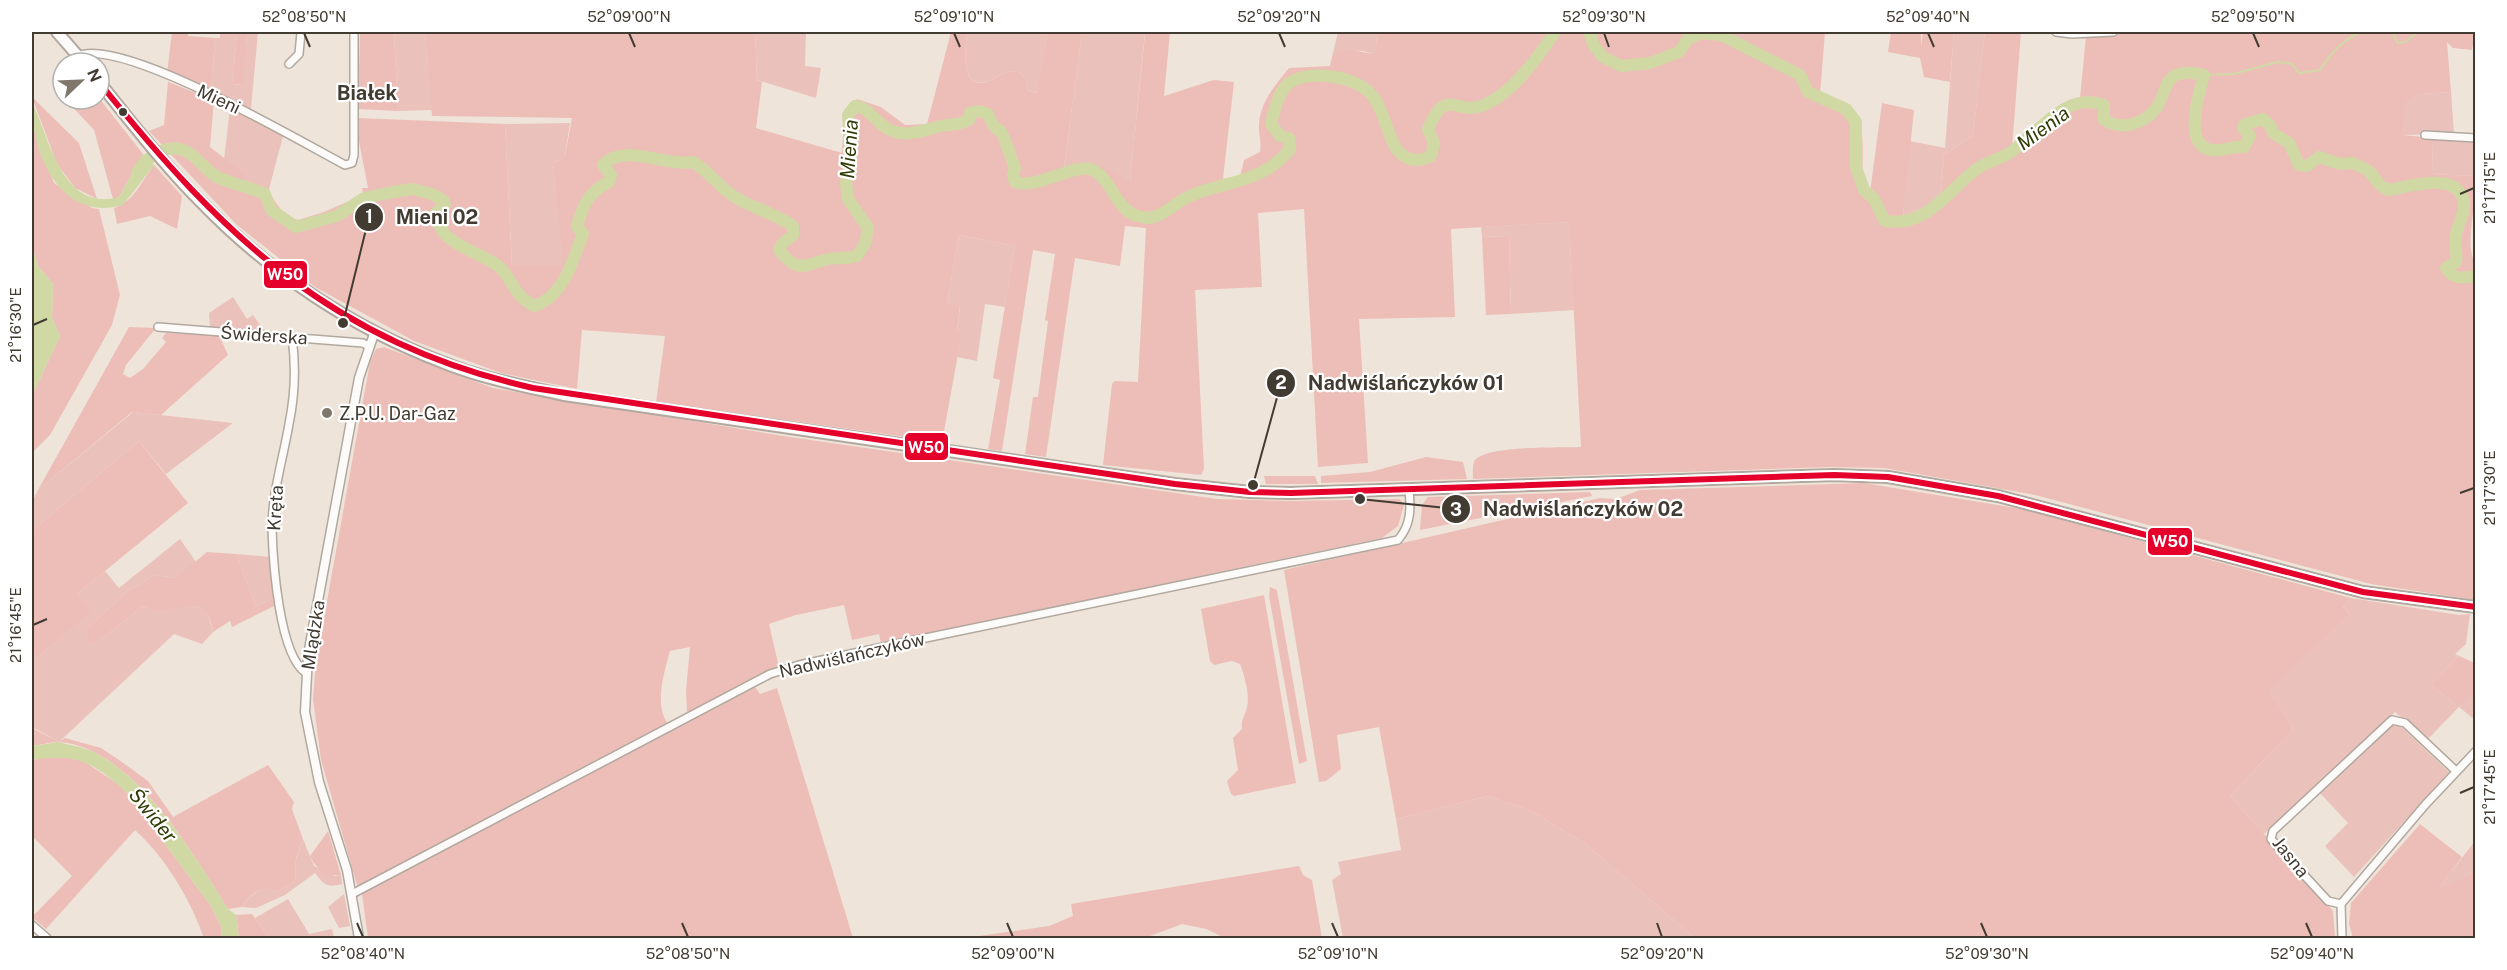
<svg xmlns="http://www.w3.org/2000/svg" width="2507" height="970" font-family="'Public Sans',sans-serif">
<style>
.green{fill:#ebc1bb;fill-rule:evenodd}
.forest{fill:#edbeb8}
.water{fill:#d0d9a4}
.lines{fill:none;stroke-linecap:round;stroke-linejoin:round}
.stream{stroke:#d0d9a4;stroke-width:2}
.river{stroke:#d0d9a4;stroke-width:12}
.minor-casing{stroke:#b1a89f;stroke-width:10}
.tertiary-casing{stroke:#b1a89f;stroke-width:11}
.secondary-casing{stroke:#b1a89f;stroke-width:14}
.minor{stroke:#fdfbf9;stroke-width:7}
.tertiary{stroke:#fdfbf9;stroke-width:8}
.secondary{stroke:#fdfbf9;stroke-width:10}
.bus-1-casing{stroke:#fff;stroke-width:10}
.bus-1{stroke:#e4002b;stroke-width:6}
.ticks{fill:none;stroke:#423b32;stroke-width:2}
.bus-dot{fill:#423b32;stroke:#fff;stroke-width:2}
.poi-dot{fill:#7f766c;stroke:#fff;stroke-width:2}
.labels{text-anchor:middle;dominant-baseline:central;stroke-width:4.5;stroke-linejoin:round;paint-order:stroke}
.street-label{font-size:18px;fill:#423b32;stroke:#fff}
.poi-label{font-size:18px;fill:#423b32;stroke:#fff;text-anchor:start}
.neighbourhood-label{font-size:20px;font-weight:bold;fill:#423b32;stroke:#fff}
.water-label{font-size:20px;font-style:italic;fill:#313c06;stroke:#fff}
.leader{fill:none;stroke:#423b32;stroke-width:2}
.callout-dot{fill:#423b32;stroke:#fff;stroke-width:2}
.mark-label{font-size:18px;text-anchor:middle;font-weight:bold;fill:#fff}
.callout-label{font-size:20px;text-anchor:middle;font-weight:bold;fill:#423b32;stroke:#fff;stroke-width:4.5;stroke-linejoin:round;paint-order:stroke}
.line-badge{stroke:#fff;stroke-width:2}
.badge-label{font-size:16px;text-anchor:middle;font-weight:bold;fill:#fff}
.neatline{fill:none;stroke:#423b32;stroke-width:2}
.ticks-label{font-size:15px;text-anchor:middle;fill:#423b32}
</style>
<rect width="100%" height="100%" fill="#efe4d9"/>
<path class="green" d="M220 32H258L251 109 209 90 211 87 215 38H220ZM237 36 247 37 242 85 232 84Z
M394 32H425L432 110 398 111Z
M755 32H806L805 66 821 68 816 98 757 80Z
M967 32H1048L1038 93 1028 91 1025 78 1019 72C1004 69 1002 76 989 81 959 92 966 47 967 32Z
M1082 32H1145L1130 183 1064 167Z
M1338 32H1379L1374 54 1363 51 1333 53Z
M1954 32H1985L1973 136 1944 155 1941 196 1924 208 1903 215 1910 141 1945 148Z
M2451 92 2454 134 2403 135 2404 103 2420 94Z
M230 108 283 136 268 193 263 185 244 180V174L224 160Z
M570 123 565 156 553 164 564 265H512L505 124Z
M2433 138 2475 141V184L2473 176 2432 174Z
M1569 222 1574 310 1511 314 1509 236 1482 237 1481 227Z
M959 235 1015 246 1005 307 985 304 977 361 957 357 962 332 957 331 960 307 947 303Z
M233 297 247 319 253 315 266 333 210 328 209 313Z
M133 412 233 423 166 474 139 441 32 531V502L38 490Z
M180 539 196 562 175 578 155 575 127 592 88 627 96 643 143 606 157 613C171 606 193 602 207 611L213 632 202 644 174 634 59 742 32 727V662L91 611 77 594 105 571 119 588Z
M236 554 272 557 277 596 256 607Z
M2351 598 2459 615 2470 614 2466 644 2455 654 2459 656 2431 685 2459 707 2475 691V720L2459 707 2427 740 2395 712 2264 834 2230 796 2293 729 2267 692 2350 614 2343 607Z
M2391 723H2397L2449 772 2354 877 2325 846 2348 823 2319 792Z
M1487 796 1532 811 1587 845 1695 938H1343L1332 880 1341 874 1338 862 1401 850 1396 819Z
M303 839 314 866 335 876 341 875 342 884C327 888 324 885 315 873L285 895 256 908 241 907C253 894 260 883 278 892L295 881 296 859Z
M2475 841V872L2437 890Z
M344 894 350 926 339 928 328 907Z
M288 899 309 934 332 929 334 938H269L255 918Z"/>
<path class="forest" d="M172 32H188V36L215 38 211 87 209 90 167 73Z
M360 32H394L398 111 358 109Z
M425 32H755L757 80 762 82 756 128 842 153 845 109 857 99 881 107 905 125 927 124 951 32H967C966 47 959 93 989 81 1002 76 1004 69 1019 72L1025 78 1028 91 1037 93 1048 32H1082L1064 167C1096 164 1103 163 1130 182L1145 34 1170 32 1164 96 1214 80 1234 82 1223 179 1240 177 1244 160 1260 152C1262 142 1258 133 1259 123 1261 101 1276 84 1289 68L1330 66 1333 53 1350 50 1374 54 1379 32H1825L1820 95C1827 98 1836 98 1842 102 1879 129 1851 169 1870 192L1882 103 1914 110 1903 215 1924 208 1941 196 1944 155 1973 136 1985 32H2021L2012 148 2069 100 2080 98 2086 36 2144 32H2475L2472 50 2453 48 2447 42 2451 92 2420 94 2405 103 2403 135 2433 138 2432 174 2473 176C2480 200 2462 247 2476 263L2475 600 2371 584 2035 495 1884 468 1830 467 1473 479C1473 473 1472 465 1475 460 1488 445 1560 448 1581 447L1569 222 1451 229 1455 317 1359 319 1368 463 1318 467 1304 209 1258 213 1262 287 1195 290 1204 469 1201 475 1103 465 1112 384 1115 381 1138 382 1146 228 1125 226 1120 266 1075 258 1046 457 1025 454 1033 397H1038L1048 321 1045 320 1055 254 1033 250 1002 451 988 449 1000 380 993 378 1015 246 959 235 947 303 960 306 957 331 962 332 942 442 656 402 665 336 582 330 577 389 501 373 414 341 315 287 236 224 149 131 164 125 168 82 214 100 210 147 245 174 244 180 263 185 285 215 298 220 324 212 363 195 362 188H368L357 131 358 118 505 124 512 265H563L553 164 565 156 572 118 432 116Z
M1891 32H1921V46L1923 32H1954L1950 82 1924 77 1920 58 1888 52Z
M237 35 247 36 243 85 232 84Z
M32 97 79 143 97 199 75 188 57 164Z
M99 98 143 154 119 197 113 199 94 130 65 99Z
M32 125 54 183 92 208 99 209 120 295 112 325 50 435 32 453V396L60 336 52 317 53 284 38 266 32 247Z
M154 165 182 196 177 229 150 216 117 224 114 208C134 202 142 180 154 165Z
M1509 236 1511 314 1486 315 1482 237Z
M129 327 156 328 126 365 123 374 130 378 143 369 166 342 162 338 166 333 219 335 228 355 161 415 132 412 38 490Z
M384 347 493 388 790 437 1217 499 1291 501 1400 499 1404 505 1398 526 1382 538 881 643 879 634 852 640 844 605 796 615 769 624 779 667 687 713 686 690 690 647 670 651C664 673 654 705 668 724L362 886 357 885 321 760 313 699 316 662 370 362 376 349Z
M139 441 188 503 77 594 92 611 32 662V531Z
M1426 457 1463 462 1467 479 1321 483V476L1370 472Z
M1264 476H1315L1318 484H1266Z
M1864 483 2022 509 2351 598 2343 607 2350 614 2268 692 2293 729 2230 796 2333 911 2335 938H1695L1587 845 1532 811 1487 796 1396 819 1379 727 1337 735 1341 769 1326 781 1319 782 1284 570 1600 498 1616 499 1640 490Z
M1590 492 1592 496 1420 530 1422 505 1428 497Z
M207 552 236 554 256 607 277 596 278 604 232 627 230 621 213 632C209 610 204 604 181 607 171 609 166 609 157 613L143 606 96 643H87L88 627 127 592 155 575 175 578Z
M1270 587 1277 590 1307 761 1299 764 1269 596Z
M1264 595 1296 783 1234 796 1231 794 1227 781 1238 770 1233 738 1242 729C1241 721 1243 719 1246 711 1251 698 1245 677 1240 664L1232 661 1214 665 1210 661 1201 609Z
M2459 656 2475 663 2476 691 2459 707 2431 685Z
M755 687 760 694 777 688 853 938H368L362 894Z
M32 728 59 742 65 738 101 748 119 760 148 781 173 817 268 765 294 802 292 809 303 839 296 858 295 881 278 892C260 883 252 894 241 907L228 909C193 854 132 747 59 742 50 742 40 745 32 746Z
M47 757 79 758 118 784 127 793 211 906 221 926 222 938H204C190 899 166 858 135 830L46 929 32 917 72 876 32 836V760Z
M2420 824 2462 857 2438 889 2475 872V938H2353L2349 924 2351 903Z
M328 831 341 875C326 877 316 869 310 856Z
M1299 866 1303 875 1312 880 1322 938H1225L1206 929 1182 924 1145 938H965L1049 926 1073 916 1071 904Z
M252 914 269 938H239L236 915Z"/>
<path class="water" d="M32 102C50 139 62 213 119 197L143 154 154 165 123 205C60 223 31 153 32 102Z
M32 247 38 266 53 284 52 317 60 336 32 396 34 324Z
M59 742C68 745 77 746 86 749 143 770 196 858 228 909L236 915 239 938H222L221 926 211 906 127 793C94 762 76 753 32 760V746Z"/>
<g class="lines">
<path class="stream" d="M2392 32 2398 43 2405 42 2418 32
M2464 32H2472
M2204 75 2233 74 2278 62 2292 64 2299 73 2320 70C2331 53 2343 39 2362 32"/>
<path class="river" d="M1589 32 1594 46 1603 57 1621 66 1650 63 1679 52 1687 40 1700 33 1721 35 1800 75 1808 92 1846 109 1856 122V167L1864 190 1874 199 1885 221C1926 228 1947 192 1974 171 1984 162 1999 160 2011 152 2038 133 2067 90 2104 105L2103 119C2121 131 2144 125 2157 107 2164 97 2164 81 2176 75 2186 71 2194 73 2204 75 2199 93 2182 146 2212 150 2223 152 2233 145 2244 147L2250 136 2243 128 2245 124 2263 119 2270 125 2273 133 2289 143 2299 165 2307 166 2319 157 2340 164 2353 163 2369 171 2380 185 2388 190C2409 187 2458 170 2464 202 2466 214 2456 227 2455 239 2454 247 2458 253 2456 262L2446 268C2454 280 2462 278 2476 276
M138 171C150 153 172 140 192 155 201 162 208 172 217 177 232 184 250 187 265 194L271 210 296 227 337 216 364 198 388 193 412 189 432 194 444 201 445 205 436 213C438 221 439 228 445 234 458 248 481 254 497 265 514 278 510 293 534 306 564 296 572 262 583 234L577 226C583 206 588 192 609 182L611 175 603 165C623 142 664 167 693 162 710 172 718 186 733 196 752 208 774 213 793 226V235L782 244 779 250C798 275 806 264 829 259 838 257 847 259 857 256L865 244 868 228 848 199 846 183 851 158 848 115 855 106C871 108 875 123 890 130 909 138 923 130 941 126 951 124 960 125 969 120L970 113 980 111 988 114 993 125 1002 133 1015 168 1013 175 1015 182C1035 190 1073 164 1090 169 1111 176 1114 206 1134 215 1138 216 1144 218 1148 218 1162 217 1173 205 1184 199 1209 185 1238 185 1262 172 1274 166 1282 159 1290 149L1289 138 1280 136 1271 124C1274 111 1278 92 1289 83 1309 69 1355 76 1371 94 1384 108 1388 140 1398 151 1408 162 1420 162 1431 156L1434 143 1428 129C1447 84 1456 117 1484 105 1514 92 1537 58 1555 32"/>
<defs>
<path id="minor" d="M2056 32 2072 34 2113 32
M78 56C121 36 300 141 345 165L352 163 354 155V32
M289 64 299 54 301 32
M2425 135 2476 138
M158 327 363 343 368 346
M292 337C296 366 295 395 289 424 283 459 272 493 272 529 273 562 279 655 306 673
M352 894 770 674 799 665 911 641 1398 540C1411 525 1411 509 1409 490
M2341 904 2328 901 2271 839 2273 831 2392 720 2405 723 2456 771
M2341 904 2425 805 2476 751
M2341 904 2342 938
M32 925 47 938"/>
<path id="tertiary" d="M359 938 347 870 319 782 305 712 308 655 359 378 375 331"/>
<path id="secondary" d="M57 32 84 63
M99 82C132 123 165 166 202 203 269 272 352 328 442 362 481 378 523 386 564 395L1175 484 1250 492 1291 493 1834 475 1888 477 1998 496 2363 592 2476 607"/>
</defs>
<use href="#minor" class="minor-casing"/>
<use href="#tertiary" class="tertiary-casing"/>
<use href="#secondary" class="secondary-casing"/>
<use href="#minor" class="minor"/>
<use href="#tertiary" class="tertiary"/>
<use href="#secondary" class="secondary"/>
<defs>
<path id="bus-1" d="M99 82C223 237 333 343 533 388L1175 484 1250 492 1291 493 1834 475 1888 477 1998 496 2363 592 2476 607"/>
</defs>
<use href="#bus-1" class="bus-1-casing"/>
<use href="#bus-1" class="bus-1"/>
</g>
<path class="ticks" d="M304 33 310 47M629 33 635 47M954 33 960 47M1279 33 1285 47M1604 33 1609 47M1928 33 1934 47M2253 33 2259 47M2460 194 2474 188M33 325 47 319M2460 493 2474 488M33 625 47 619M2460 793 2474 787M357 923 363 937M682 923 688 937M1007 923 1013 937M1332 923 1338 937M1657 923 1662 937M1981 923 1987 937M2306 923 2312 937"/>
<circle class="bus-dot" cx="123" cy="112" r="5"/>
<circle class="poi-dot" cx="327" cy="413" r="6"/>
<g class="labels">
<g class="street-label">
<text transform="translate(219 99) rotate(25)">Mieni</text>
<text transform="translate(264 335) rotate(4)">Świderska</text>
<text transform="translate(275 508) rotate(-86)">Kręta</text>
<text transform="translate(313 635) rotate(-81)">Mlądzka</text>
<text transform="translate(852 655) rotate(-13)">Nadwiślańczyków</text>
<text transform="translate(2291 857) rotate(51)">Jasna</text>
</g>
<g class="poi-label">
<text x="339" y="413">Z.P.U. Dar-Gaz</text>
</g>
<g class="neighbourhood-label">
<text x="367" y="93">Białek</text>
</g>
<g class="water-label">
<text transform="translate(2043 128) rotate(-36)">Mienia</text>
<text transform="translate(849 149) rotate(-86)">Mienia</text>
<text transform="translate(153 815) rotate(51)">Świder</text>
</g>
</g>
<path class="leader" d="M343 323L369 217M1253 485L1281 383M1360 499L1456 509"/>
<g class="callout-dot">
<circle cx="343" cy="323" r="6"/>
<circle cx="1253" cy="485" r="6"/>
<circle cx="1360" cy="499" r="6"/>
<circle cx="369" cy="217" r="15"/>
<circle cx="1281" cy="383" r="15"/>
<circle cx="1456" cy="509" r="15"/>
</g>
<g class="mark-label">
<text x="369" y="223">1</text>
<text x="1281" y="389">2</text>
<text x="1456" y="516">3</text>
</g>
<g class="callout-label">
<text x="437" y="224">Mieni 02</text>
<text x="1406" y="390">Nadwiślańczyków 01</text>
<text x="1583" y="516">Nadwiślańczyków 02</text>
</g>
<g class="line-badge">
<rect x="263" y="260" width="45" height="29" rx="6" fill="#e4002b"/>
<rect x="904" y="432" width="45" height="29" rx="6" fill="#e4002b"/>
<rect x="2147" y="527" width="46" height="29" rx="6" fill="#e4002b"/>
</g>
<g class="badge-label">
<text x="285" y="280">W50</text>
<text x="926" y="453">W50</text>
<text x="2170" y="547">W50</text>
</g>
<rect width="2507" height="970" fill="none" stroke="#ffffff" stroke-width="66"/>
<g transform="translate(81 81) rotate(67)"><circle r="28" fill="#ffffff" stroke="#b3b1ad" stroke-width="1.5"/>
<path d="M0-4.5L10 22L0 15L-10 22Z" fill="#7f766c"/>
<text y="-9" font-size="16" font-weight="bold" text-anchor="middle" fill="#423b32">N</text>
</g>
<rect x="33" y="33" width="2441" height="904" class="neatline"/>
<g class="ticks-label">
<text x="304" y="22">52°08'50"N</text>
<text x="629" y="22">52°09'00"N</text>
<text x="954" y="22">52°09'10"N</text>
<text x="1279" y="22">52°09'20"N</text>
<text x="1604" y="22">52°09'30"N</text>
<text x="1928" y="22">52°09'40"N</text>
<text x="2253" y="22">52°09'50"N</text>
<text transform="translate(2490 188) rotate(-90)" y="5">21°17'15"E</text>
<text transform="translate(16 325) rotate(-90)" y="5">21°16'30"E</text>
<text transform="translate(2490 488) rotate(-90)" y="5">21°17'30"E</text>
<text transform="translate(16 625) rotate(-90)" y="5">21°16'45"E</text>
<text transform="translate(2490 787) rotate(-90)" y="5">21°17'45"E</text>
<text x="363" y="959">52°08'40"N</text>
<text x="688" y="959">52°08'50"N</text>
<text x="1013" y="959">52°09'00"N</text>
<text x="1338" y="959">52°09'10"N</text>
<text x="1662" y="959">52°09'20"N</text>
<text x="1987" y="959">52°09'30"N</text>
<text x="2312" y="959">52°09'40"N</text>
</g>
</svg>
